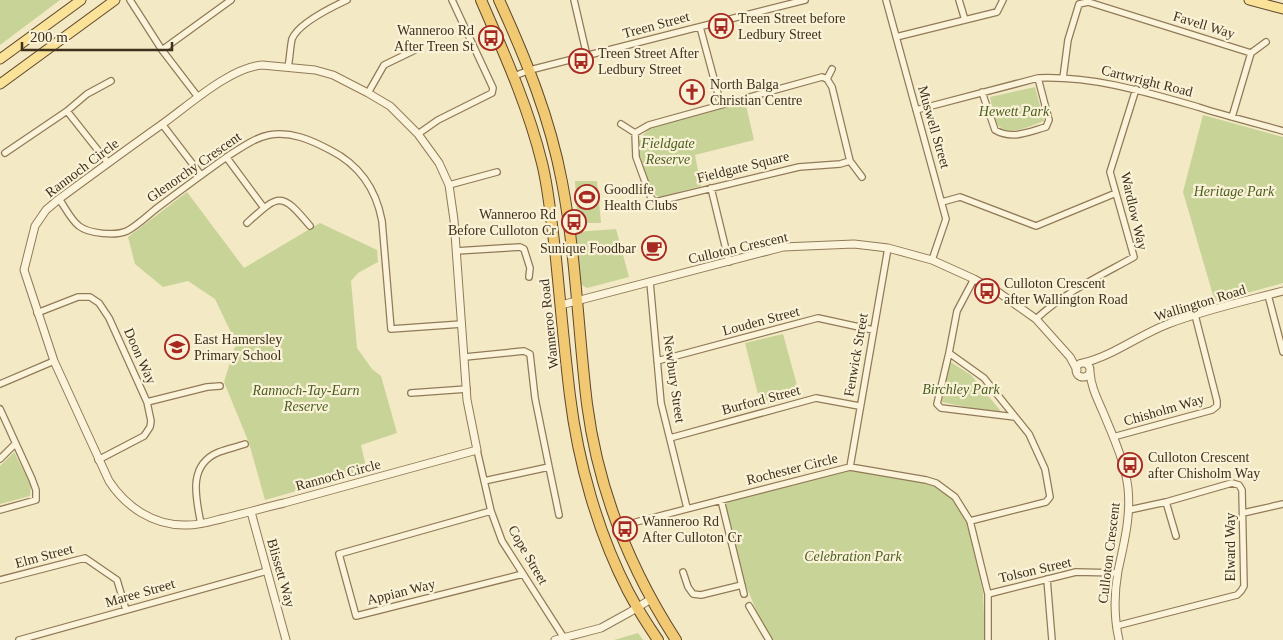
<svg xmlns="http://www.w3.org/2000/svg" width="1283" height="640" font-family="Georgia,serif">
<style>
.green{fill:#c8d397}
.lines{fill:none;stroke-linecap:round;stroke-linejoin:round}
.minor-casing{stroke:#917a58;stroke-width:8}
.tertiary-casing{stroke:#917a58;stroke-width:9}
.primary-casing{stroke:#5e472d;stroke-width:11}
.trunk-casing{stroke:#5e472d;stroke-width:12}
.minor{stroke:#fcf4da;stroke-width:5.5}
.tertiary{stroke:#fcf4da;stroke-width:7}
.primary{stroke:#fae299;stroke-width:9}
.trunk{stroke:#f2c973;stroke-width:10}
.labels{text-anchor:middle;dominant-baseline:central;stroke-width:4.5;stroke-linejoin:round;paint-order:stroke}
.poi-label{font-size:14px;fill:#3f301e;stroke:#f9f2d6;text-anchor:start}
.street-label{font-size:14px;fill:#3f301e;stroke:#f9f2d6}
.park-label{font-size:14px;font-style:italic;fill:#4b5e22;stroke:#f9f2d6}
</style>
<rect width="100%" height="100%" fill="#f3e9c5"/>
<path class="green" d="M0 0H60L0 45Z
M1035 87 1044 121C1032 125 1008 138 998 125 993 118 992 105 990 97Z
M745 101 754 140 695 155 701 186 660 197 653 194C649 182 636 156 638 144 640 137 645 133 650 128Z
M1203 115 1283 137V283L1215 302 1183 192Z
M575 181H597L601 223H580L577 212Z
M187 192 244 268 320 223 377 250 378 262 358 273 351 281 357 348 372 369 381 376 397 433 361 445 367 471 265 500 249 443 224 382 236 343 215 299 188 281 163 287 135 264 128 237Z
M616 229 629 277 587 288 580 284 575 232Z
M783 334 800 396 761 406 745 343Z
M949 361 971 375 1004 415 942 402Z
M14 452 31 485 30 496 0 504V466Z
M849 470 863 471 933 485 952 499 966 519 983 592 985 640H772C757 620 755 602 744 583L725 508 726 504 729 501Z
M638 633 643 640H614Z"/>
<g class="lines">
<defs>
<path id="minor" d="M130 0 162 50 198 97
M574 0 587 56
M886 0 946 219 932 260
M959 0 965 20
M700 27 721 105
M896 37 997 12 1003 0
M162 50 231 0
M1251 53 1266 42
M288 67C290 58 290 48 292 39 298 24 332 7 347 0
M514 76 530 70 805 0
M1063 78 1068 40 1079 4 1088 2 1251 53 1232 117
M827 79 832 69
M982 92 995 130C1012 140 1028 132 1046 127L1049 120 1038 78
M368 93 384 65 415 50
M916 110 1038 78C1094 76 1146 92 1198 107 1226 116 1255 123 1283 131
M67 111 108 163
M162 124 201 175
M621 124 635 133 649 125 822 77 827 79 832 87 850 161 840 164 799 167 655 202 651 198 636 157 635 133
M418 134 438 120 492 93 493 88 452 0
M5 153 67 111 87 94 111 81
M227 158 264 208
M850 161 862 177
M449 185 497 172
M711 188 729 262
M59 199C65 207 71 220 79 226 89 234 116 236 127 231 138 225 148 215 157 208 181 190 204 173 228 156 241 148 254 138 269 135 291 131 311 140 330 150 360 165 376 189 382 221L391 329 462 324
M942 202 960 197 1036 226 1116 193
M247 223C279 194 281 191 310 226
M456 251 520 247 524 249 530 268 529 277
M650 282 661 403 687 508
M1268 295 1283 352
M37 313 78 297H90L99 303 109 318 147 402 151 421 150 427 144 436 98 460
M1036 319C1065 292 1100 276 1134 257L1110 172 1136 89
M949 353 937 404 941 408 1015 417
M465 357 524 351 530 354 535 398 549 467 484 481
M657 361 818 318 873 330
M0 384 54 361
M411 393 467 389
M147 402 207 387 220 386
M0 409 32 479 36 490V500L0 510
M1113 437 1212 410 1217 406V401L1195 315
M670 438 816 398 859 406
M477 450 491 511 502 541 564 638
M0 459 15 444
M549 467 559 515
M850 467 888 248
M721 500 744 594
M1166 502 1176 536
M491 511 339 554 356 616 523 574
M1243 513 1283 504
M970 521 1046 502 1050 497 1045 469 1029 434 984 378 949 353 957 311 974 279
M636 522 850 467 926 480 936 483 955 497 970 521 988 594V640
M201 524C196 498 187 465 219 452 227 449 236 447 245 444
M683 572 688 587 693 594 701 595 742 585
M1047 579 1052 640
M0 580 85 558 117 580 126 610
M988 594 1076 572 1118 573
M749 606 769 640
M1116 626 1237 595 1241 591 1244 586 1242 490 1239 485 1232 483 1166 502 1129 510
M19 640 267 571"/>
<path id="tertiary" d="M262 65 315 70 333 75 368 93 390 106 418 134 439 163 449 185 454 220 467 400 477 450C413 468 348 485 284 503 263 508 242 514 221 519 209 522 197 526 184 525 153 525 126 507 109 481L54 361 24 270 35 226 46 210 59 199C93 174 127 149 161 125 188 106 229 68 262 65Z
M561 305 783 247 854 244 888 248 932 260 974 279 998 292 1036 319 1070 357 1077 370
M1083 363C1113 356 1139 335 1168 324 1204 310 1245 301 1283 291
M1076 370a7 7 0 1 1 14 0a7 7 0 1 1-14 0Z
M1090 372C1091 387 1097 398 1103 412 1113 436 1125 462 1128 488 1131 517 1124 543 1118 571 1114 594 1114 618 1119 640
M251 512 286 640
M555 640 601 628 630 612 651 599"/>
<path id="primary" d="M1249 0 1283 9
M0 59 81 0
M0 84 115 0"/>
<path id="trunk" d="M481 0C504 53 528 106 542 163 549 191 551 220 555 249 560 298 564 347 570 396 578 462 598 533 628 591 637 608 647 624 658 640
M499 0C526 59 550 118 562 182 576 255 578 330 587 404 598 488 630 569 676 640"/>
</defs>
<use href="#minor" class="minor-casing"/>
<use href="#tertiary" class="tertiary-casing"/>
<use href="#primary" class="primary-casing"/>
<use href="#trunk" class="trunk-casing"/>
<use href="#minor" class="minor"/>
<use href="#tertiary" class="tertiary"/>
<use href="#primary" class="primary"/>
<use href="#trunk" class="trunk"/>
</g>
<defs>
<symbol id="bus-ring" viewBox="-11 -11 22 22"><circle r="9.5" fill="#f9f2d6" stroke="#a72921" stroke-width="1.5"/><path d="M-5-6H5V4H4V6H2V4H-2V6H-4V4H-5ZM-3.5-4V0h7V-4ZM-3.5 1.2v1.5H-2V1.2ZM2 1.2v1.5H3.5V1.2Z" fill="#a72921"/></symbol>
<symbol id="church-ring" viewBox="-11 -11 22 22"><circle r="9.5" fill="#f9f2d6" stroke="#a72921" stroke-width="1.5"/><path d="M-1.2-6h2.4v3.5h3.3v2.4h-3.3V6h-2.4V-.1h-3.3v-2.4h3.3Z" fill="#a72921"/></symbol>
<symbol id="stadium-ring" viewBox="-11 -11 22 22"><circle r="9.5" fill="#f9f2d6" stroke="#a72921" stroke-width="1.5"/><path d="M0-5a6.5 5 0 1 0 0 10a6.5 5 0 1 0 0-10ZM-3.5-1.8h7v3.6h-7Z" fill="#a72921"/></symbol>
<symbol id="cafe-ring" viewBox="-11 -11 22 22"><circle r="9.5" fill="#f9f2d6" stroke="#a72921" stroke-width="1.5"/><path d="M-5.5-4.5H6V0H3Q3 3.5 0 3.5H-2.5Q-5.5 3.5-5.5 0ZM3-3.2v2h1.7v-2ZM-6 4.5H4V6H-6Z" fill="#a72921"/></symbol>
<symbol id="school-ring" viewBox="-11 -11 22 22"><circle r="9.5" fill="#f9f2d6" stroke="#a72921" stroke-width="1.5"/><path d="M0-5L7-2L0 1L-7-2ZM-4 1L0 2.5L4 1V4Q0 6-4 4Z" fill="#a72921"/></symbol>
</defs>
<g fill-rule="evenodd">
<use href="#bus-ring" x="707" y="12" width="28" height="28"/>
<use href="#bus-ring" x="477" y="24" width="28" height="28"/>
<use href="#bus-ring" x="567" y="47" width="28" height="28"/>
<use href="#church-ring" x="678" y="78" width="28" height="28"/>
<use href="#stadium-ring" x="573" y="183" width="28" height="28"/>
<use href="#bus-ring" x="560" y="208" width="28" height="28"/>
<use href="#cafe-ring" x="640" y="234" width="28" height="28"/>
<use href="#bus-ring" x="973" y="277" width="28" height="28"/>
<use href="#school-ring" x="163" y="333" width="28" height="28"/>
<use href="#bus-ring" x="1116" y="451" width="28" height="28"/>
<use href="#bus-ring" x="611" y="515" width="28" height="28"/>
</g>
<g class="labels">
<g class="poi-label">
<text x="738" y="18">Treen Street before<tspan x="738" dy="16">Ledbury Street</tspan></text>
<text x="474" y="30" text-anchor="end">Wanneroo Rd<tspan x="474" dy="16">After Treen St</tspan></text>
<text x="598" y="53">Treen Street After<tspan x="598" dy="16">Ledbury Street</tspan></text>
<text x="710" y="84">North Balga<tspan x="710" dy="16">Christian Centre</tspan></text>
<text x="604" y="189">Goodlife<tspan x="604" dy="16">Health Clubs</tspan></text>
<text x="556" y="214" text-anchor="end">Wanneroo Rd<tspan x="556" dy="16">Before Culloton Cr</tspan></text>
<text x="636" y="248" text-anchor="end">Sunique Foodbar</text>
<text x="1004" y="283">Culloton Crescent<tspan x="1004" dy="16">after Wallington Road</tspan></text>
<text x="194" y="339">East Hamersley<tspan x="194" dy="16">Primary School</tspan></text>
<text x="1148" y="457">Culloton Crescent<tspan x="1148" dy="16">after Chisholm Way</tspan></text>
<text x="642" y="521">Wanneroo Rd<tspan x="642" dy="16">After Culloton Cr</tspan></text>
</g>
<g class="street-label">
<text transform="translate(656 25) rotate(-15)">Treen Street</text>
<text transform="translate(1204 25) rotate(17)">Favell Way</text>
<text transform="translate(1147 81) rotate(14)">Cartwright Road</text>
<text transform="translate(934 127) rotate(74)">Muswell Street</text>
<text transform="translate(194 167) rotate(-35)">Glenorchy Crescent</text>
<text transform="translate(743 167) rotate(-14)">Fieldgate Square</text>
<text transform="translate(82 168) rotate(-37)">Rannoch Circle</text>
<text transform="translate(1134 211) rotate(77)">Wardlow Way</text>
<text transform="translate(738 248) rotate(-13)">Culloton Crescent</text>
<text transform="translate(1200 303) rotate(-17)">Wallington Road</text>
<text transform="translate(761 321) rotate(-15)">Louden Street</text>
<text transform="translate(549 324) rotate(-96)">Wanneroo Road</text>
<text transform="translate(856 355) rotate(-80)">Fenwick Street</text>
<text transform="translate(140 356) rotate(66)">Doon Way</text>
<text transform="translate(674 379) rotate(82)">Newbury Street</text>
<text transform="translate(761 400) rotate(-15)">Burford Street</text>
<text transform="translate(1164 410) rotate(-16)">Chisholm Way</text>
<text transform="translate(792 469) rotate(-14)">Rochester Circle</text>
<text transform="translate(338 475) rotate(-15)">Rannoch Circle</text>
<text transform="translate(1230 547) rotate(-90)">Elward Way</text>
<text transform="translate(1109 553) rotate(-83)">Culloton Crescent</text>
<text transform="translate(528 555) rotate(60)">Cope Street</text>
<text transform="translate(44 556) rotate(-15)">Elm Street</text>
<text transform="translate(1035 570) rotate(-13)">Tolson Street</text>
<text transform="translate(281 573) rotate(74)">Blissett Way</text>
<text transform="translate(401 592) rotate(-14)">Appian Way</text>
<text transform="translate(140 593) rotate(-16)">Maree Street</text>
</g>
<g class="park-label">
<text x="1014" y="111">Hewett Park</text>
<text x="668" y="143">Fieldgate<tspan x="668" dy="16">Reserve</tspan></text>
<text x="1234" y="191">Heritage Park</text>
<text x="961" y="389">Birchley Park</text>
<text x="306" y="390">Rannoch-Tay-Earn<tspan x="306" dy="16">Reserve</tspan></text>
<text x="853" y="556">Celebration Park</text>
</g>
</g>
<path d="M22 42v8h150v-8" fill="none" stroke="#3f301e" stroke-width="2.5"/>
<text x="30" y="42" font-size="15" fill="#3f301e" stroke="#f9f2d6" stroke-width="4" paint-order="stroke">200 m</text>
</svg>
